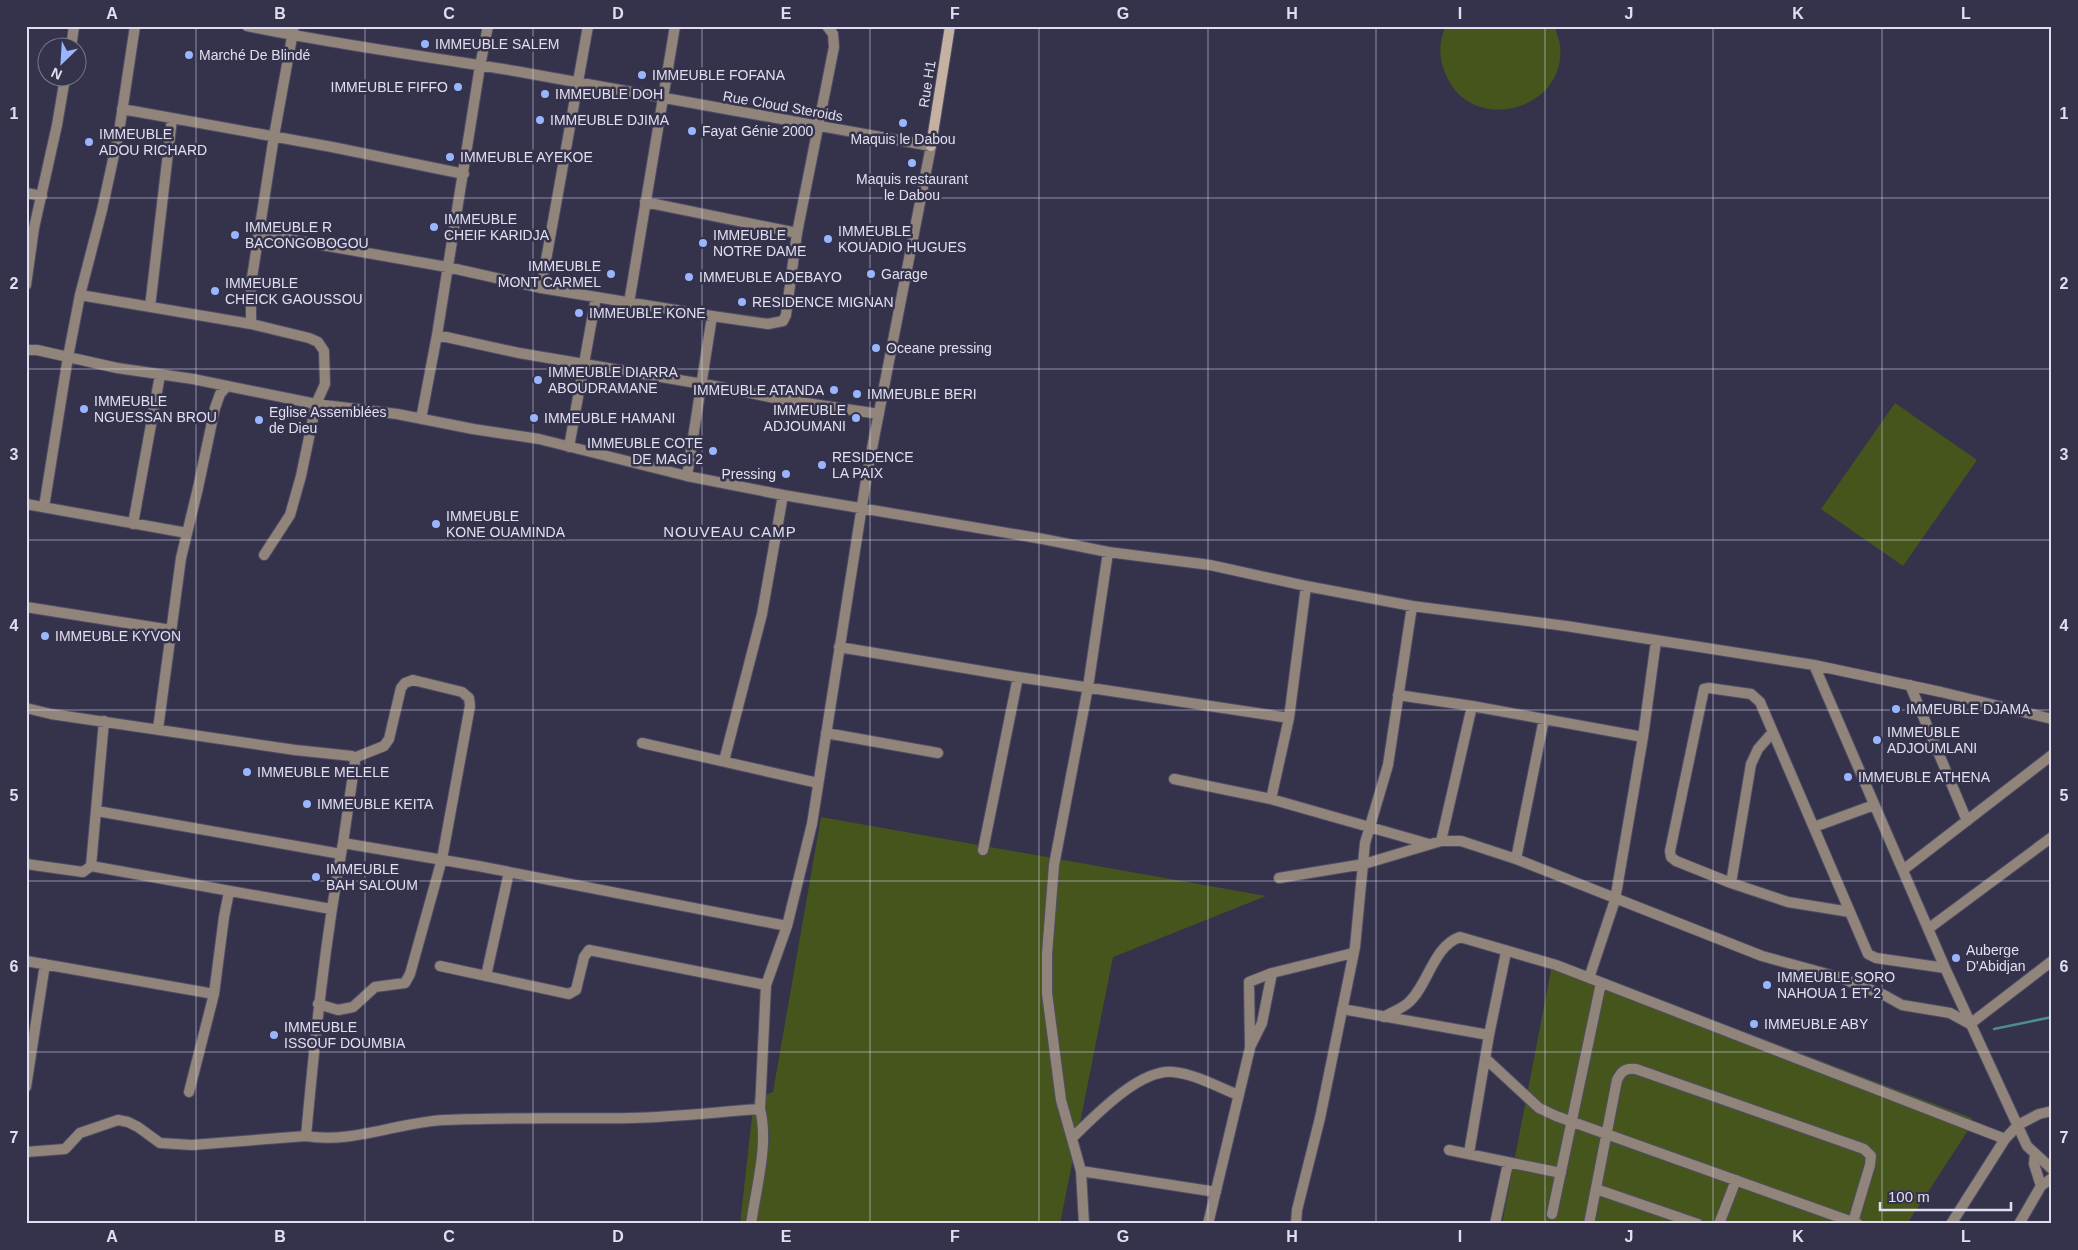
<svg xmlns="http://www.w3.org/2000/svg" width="2078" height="1250" font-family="Helvetica,sans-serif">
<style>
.green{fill:#46551c}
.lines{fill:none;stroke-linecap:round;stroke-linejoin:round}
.stream{stroke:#4c8c93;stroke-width:2.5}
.street-casing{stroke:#504e66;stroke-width:12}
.secondary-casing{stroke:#504e66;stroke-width:12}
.street{stroke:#91857b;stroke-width:10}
.secondary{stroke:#c5b1a2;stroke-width:10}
.grid{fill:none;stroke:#e0dff0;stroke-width:1;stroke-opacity:0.55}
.poi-dot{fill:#99b5fd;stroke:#35324c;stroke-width:2}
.labels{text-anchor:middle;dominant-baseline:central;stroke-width:5;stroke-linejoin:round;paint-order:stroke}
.poi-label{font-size:14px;fill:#e0dff0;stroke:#35324c;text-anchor:start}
.street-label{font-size:14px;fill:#e0dff0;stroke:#35324c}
.neighbourhood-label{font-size:15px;letter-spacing:1px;fill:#e0dff0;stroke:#35324c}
.neatline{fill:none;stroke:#e0dff0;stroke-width:2}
.grid-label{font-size:16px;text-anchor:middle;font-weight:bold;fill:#e0dff0}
</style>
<rect width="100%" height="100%" fill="#35324c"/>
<path class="green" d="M1446 26H1555C1556 32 1559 39 1560 45 1568 113 1464 138 1443 67 1439 54 1439 39 1446 26Z
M1895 403 1977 460 1903 566 1821 509Z
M821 817 1266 896 1113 957 1060 1224H740L754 1099 773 1092Z
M1553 960 1972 1118 1967 1132 1907 1224H1883L1874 1221 1872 1224H1502Z"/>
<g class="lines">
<path class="stream" d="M1994 1029 2052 1017"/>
<defs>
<path id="street" d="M247 26C336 45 426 56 515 71 654 95 792 122 931 146L867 474 812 824 787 926 766 985 760 1109C769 1144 756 1188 751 1224
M71 48 74 26
M122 109 332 147 464 174
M26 193 42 196
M645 202 797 233
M259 234 447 267 541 288 712 316 768 324 783 321 786 315 797 233 834 47 833 34 827 26
M26 285 34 228 57 125 65 78
M541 288 588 26
M80 295 251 324
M629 303 675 26
M150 307 172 119
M437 335 519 353 732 389 779 399 879 414
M26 350H37L117 368 193 379 316 404 397 414 473 429 539 439 687 476 712 316
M421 419 437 335 480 66 488 26
M569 447 596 297
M687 476 783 495 1043 539 1108 552 1210 565 1306 586 1412 606 1566 626 1814 665 1941 692 2052 719
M26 504 187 533
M44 507 68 357 80 295 102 210 119 132 135 26
M133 524 160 375
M264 555 290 515 301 476 316 404 325 384 324 351 318 342 309 338 251 324V284L274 136 294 26
M26 607 171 630
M839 647 1018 677 1289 718
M1814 665 1945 968 2027 1146 2052 1169
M1910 685 1967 821
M1398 695 1472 706 1643 737
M26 708 51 714 295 750 352 756 355 761 343 843
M158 729 181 558 198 488 215 408 220 394 226 387
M826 733 938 753
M642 743 818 783
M724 761 762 614 783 495
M1174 779 1271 799 1429 844
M1271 799 1289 718 1306 586
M97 811 341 854
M1814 827 1874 805
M1441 841 1472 706
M983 850 1018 677
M1516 859 1544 719
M26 864 83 872 91 866 104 721
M91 866 331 909
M1903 870 2052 755
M1279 878 1364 864 1441 841H1461L1516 859 1762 956 1838 977 1884 995 1902 1005 1950 1013 1970 1024
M1731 883 1751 764 1758 749 1772 733
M1850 912 1788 902 1731 883 1676 861 1671 857 1670 851 1704 689 1709 688 1751 694 1760 702 1868 954 1876 958 1945 968
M1928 929 2052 837
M26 961 214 994
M440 966 569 994 576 990 584 957 589 950 766 985
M486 976 509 872
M1589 978 1615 900 1643 737 1656 641
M318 1004 338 1010 353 1007 375 987 405 983 410 974 442 859 470 706 469 698 462 692 413 680 405 683 401 688 389 739 384 746 354 758
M1342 1009 1489 1035
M1384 1017C1392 1012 1401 1009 1408 1003 1428 986 1433 946 1460 937L1556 965 2005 1139
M1970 1024 2052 961
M1250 1047 1262 1023 1272 973
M1485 1058 1539 1108 1556 1116 1858 1224
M26 1087 45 964
M189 1092 214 994 224 917 229 892
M306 1136C315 1038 325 940 343 843L478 866 787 926
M1072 1138C1095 1116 1139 1069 1173 1072 1195 1074 1218 1087 1238 1095
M1449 1150 1561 1173
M26 1152 65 1149 80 1133 118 1120 128 1122 138 1127 160 1143 192 1145 306 1136C352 1144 398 1122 445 1120 506 1117 569 1119 631 1118 674 1117 717 1112 760 1109
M1469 1153 1489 1035 1506 952
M2035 1154 2034 1164 2041 1186
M1081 1171 1216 1192
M1596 1189 1698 1224
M1552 1214 1601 983
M1084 1224 1081 1171 1061 1100 1047 993V954L1054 865 1088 687 1108 552
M1208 1224 1250 1048 1249 982 1272 973 1353 953
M1296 1224 1297 1210 1320 1118 1355 947 1365 843 1388 765 1412 606
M1495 1224 1508 1163
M1589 1224 1617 1080C1622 1070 1626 1068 1636 1069L1864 1149 1871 1156 1870 1165 1853 1222
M1719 1224 1736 1180
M1951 1224 2005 1139 2018 1125 2039 1114 2052 1111
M2019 1224 2041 1186 2052 1178"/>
<path id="secondary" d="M931 146 950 26"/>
</defs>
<use href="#street" class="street-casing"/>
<use href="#secondary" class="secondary-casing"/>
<use href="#street" class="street"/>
<use href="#secondary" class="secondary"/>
</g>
<path class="grid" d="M196 26V1224M365 26V1224M533 26V1224M702 26V1224M870 26V1224M1039 26V1224M1208 26V1224M1376 26V1224M1545 26V1224M1713 26V1224M1882 26V1224M26 198H2052M26 369H2052M26 540H2052M26 710H2052M26 881H2052M26 1052H2052"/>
<g class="poi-dot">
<circle cx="425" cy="44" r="5"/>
<circle cx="189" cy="55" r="5"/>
<circle cx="642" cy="75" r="5"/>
<circle cx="458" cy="87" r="5"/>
<circle cx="545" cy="94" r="5"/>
<circle cx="540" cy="120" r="5"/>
<circle cx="903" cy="123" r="5"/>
<circle cx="692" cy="131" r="5"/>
<circle cx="89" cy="142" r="5"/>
<circle cx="450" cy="157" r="5"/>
<circle cx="912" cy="163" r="5"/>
<circle cx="434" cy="227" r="5"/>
<circle cx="235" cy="235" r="5"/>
<circle cx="828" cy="239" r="5"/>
<circle cx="703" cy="243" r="5"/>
<circle cx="611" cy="274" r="5"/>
<circle cx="871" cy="274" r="5"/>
<circle cx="689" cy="277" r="5"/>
<circle cx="215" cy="291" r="5"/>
<circle cx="742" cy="302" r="5"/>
<circle cx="579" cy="313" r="5"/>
<circle cx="876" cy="348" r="5"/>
<circle cx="538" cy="380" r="5"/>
<circle cx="834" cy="390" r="5"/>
<circle cx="857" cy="394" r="5"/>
<circle cx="84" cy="409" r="5"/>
<circle cx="534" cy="418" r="5"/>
<circle cx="856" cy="418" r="5"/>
<circle cx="259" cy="420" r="5"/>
<circle cx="713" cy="451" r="5"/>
<circle cx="822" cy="465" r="5"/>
<circle cx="786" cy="474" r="5"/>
<circle cx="436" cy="524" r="5"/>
<circle cx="45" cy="636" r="5"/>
<circle cx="1896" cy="709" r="5"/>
<circle cx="1877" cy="740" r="5"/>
<circle cx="247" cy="772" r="5"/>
<circle cx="1848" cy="777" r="5"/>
<circle cx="307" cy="804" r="5"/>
<circle cx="316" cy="877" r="5"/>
<circle cx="1956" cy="958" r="5"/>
<circle cx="1767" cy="985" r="5"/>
<circle cx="1754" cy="1024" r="5"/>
<circle cx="274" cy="1035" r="5"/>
</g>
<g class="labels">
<g class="poi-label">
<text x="435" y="44">IMMEUBLE SALEM</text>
<text x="199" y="55">Marché De Blindé</text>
<text x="652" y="75">IMMEUBLE FOFANA</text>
<text x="448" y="87" text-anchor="end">IMMEUBLE FIFFO</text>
<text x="555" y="94">IMMEUBLE DOH</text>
<text x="550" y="120">IMMEUBLE DJIMA</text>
<text x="702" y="131">Fayat Génie 2000</text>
<text x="99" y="134">IMMEUBLE<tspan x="99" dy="16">ADOU RICHARD</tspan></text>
<text x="903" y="139" text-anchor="middle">Maquis le Dabou</text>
<text x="460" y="157">IMMEUBLE AYEKOE</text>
<text x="912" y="179" text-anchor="middle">Maquis restaurant<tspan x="912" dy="16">le Dabou</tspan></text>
<text x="444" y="219">IMMEUBLE<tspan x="444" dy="16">CHEIF KARIDJA</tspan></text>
<text x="245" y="227">IMMEUBLE R<tspan x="245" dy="16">BACONGOBOGOU</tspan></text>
<text x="838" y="231">IMMEUBLE<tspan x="838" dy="16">KOUADIO HUGUES</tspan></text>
<text x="713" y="235">IMMEUBLE<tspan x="713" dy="16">NOTRE DAME</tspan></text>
<text x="601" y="266" text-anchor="end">IMMEUBLE<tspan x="601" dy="16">MONT CARMEL</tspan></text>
<text x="881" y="274">Garage</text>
<text x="699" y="277">IMMEUBLE ADEBAYO</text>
<text x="225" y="283">IMMEUBLE<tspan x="225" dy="16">CHEICK GAOUSSOU</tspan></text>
<text x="752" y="302">RESIDENCE MIGNAN</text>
<text x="589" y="313">IMMEUBLE KONE</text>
<text x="886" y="348">Oceane pressing</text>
<text x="548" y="372">IMMEUBLE DIARRA<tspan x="548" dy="16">ABOUDRAMANE</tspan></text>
<text x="824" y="390" text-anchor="end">IMMEUBLE ATANDA</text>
<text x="867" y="394">IMMEUBLE BERI</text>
<text x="94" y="401">IMMEUBLE<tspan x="94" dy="16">NGUESSAN BROU</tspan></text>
<text x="846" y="410" text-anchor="end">IMMEUBLE<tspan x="846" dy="16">ADJOUMANI</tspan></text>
<text x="269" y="412">Eglise Assemblées<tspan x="269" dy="16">de Dieu</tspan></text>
<text x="544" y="418">IMMEUBLE HAMANI</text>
<text x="703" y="443" text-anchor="end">IMMEUBLE COTE<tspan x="703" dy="16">DE MAGI 2</tspan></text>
<text x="832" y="457">RESIDENCE<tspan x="832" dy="16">LA PAIX</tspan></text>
<text x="776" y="474" text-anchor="end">Pressing</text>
<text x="446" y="516">IMMEUBLE<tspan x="446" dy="16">KONE OUAMINDA</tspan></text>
<text x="55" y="636">IMMEUBLE KYVON</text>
<text x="1906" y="709">IMMEUBLE DJAMA</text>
<text x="1887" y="732">IMMEUBLE<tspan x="1887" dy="16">ADJOUMLANI</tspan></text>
<text x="257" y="772">IMMEUBLE MELELE</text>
<text x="1858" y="777">IMMEUBLE ATHENA</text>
<text x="317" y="804">IMMEUBLE KEITA</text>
<text x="326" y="869">IMMEUBLE<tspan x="326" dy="16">BAH SALOUM</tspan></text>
<text x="1966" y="950">Auberge<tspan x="1966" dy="16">D'Abidjan</tspan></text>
<text x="1777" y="977">IMMEUBLE SORO<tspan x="1777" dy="16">NAHOUA 1 ET 2</tspan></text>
<text x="1764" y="1024">IMMEUBLE ABY</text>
<text x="284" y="1027">IMMEUBLE<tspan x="284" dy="16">ISSOUF DOUMBIA</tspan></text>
</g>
<g class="street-label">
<text transform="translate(927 84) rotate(-81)">Rue H1</text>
<text transform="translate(783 106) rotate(10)">Rue Cloud Steroids</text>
</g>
<g class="neighbourhood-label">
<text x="730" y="531">NOUVEAU CAMP</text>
</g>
</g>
<rect width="2078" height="1250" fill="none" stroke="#35324c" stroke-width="55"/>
<g transform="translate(62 62) rotate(205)"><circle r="24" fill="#35324c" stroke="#79778e"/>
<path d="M0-4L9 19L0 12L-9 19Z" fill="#99b5fd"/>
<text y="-8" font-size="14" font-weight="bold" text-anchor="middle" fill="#e0dff0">N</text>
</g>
<path d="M1880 1202v8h131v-8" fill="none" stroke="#e0dff0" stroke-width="2.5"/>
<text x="1888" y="1202" font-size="15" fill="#e0dff0" stroke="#35324c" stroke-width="4" paint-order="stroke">100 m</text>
<rect x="28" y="28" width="2022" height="1194" class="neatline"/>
<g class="grid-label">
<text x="112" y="19">A</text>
<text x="280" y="19">B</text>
<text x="449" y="19">C</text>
<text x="618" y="19">D</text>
<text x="786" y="19">E</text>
<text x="955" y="19">F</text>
<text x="1123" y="19">G</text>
<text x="1292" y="19">H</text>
<text x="1460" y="19">I</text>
<text x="1629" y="19">J</text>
<text x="1798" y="19">K</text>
<text x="1966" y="19">L</text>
<text x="14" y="119">1</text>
<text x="2064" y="119">1</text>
<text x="14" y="289">2</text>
<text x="2064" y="289">2</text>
<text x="14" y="460">3</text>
<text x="2064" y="460">3</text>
<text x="14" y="631">4</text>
<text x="2064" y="631">4</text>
<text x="14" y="801">5</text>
<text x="2064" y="801">5</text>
<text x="14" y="972">6</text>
<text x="2064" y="972">6</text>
<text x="14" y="1143">7</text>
<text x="2064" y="1143">7</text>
<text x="112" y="1242">A</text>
<text x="280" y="1242">B</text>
<text x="449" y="1242">C</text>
<text x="618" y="1242">D</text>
<text x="786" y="1242">E</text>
<text x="955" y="1242">F</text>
<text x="1123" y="1242">G</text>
<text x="1292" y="1242">H</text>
<text x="1460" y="1242">I</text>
<text x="1629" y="1242">J</text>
<text x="1798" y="1242">K</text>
<text x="1966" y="1242">L</text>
</g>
</svg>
